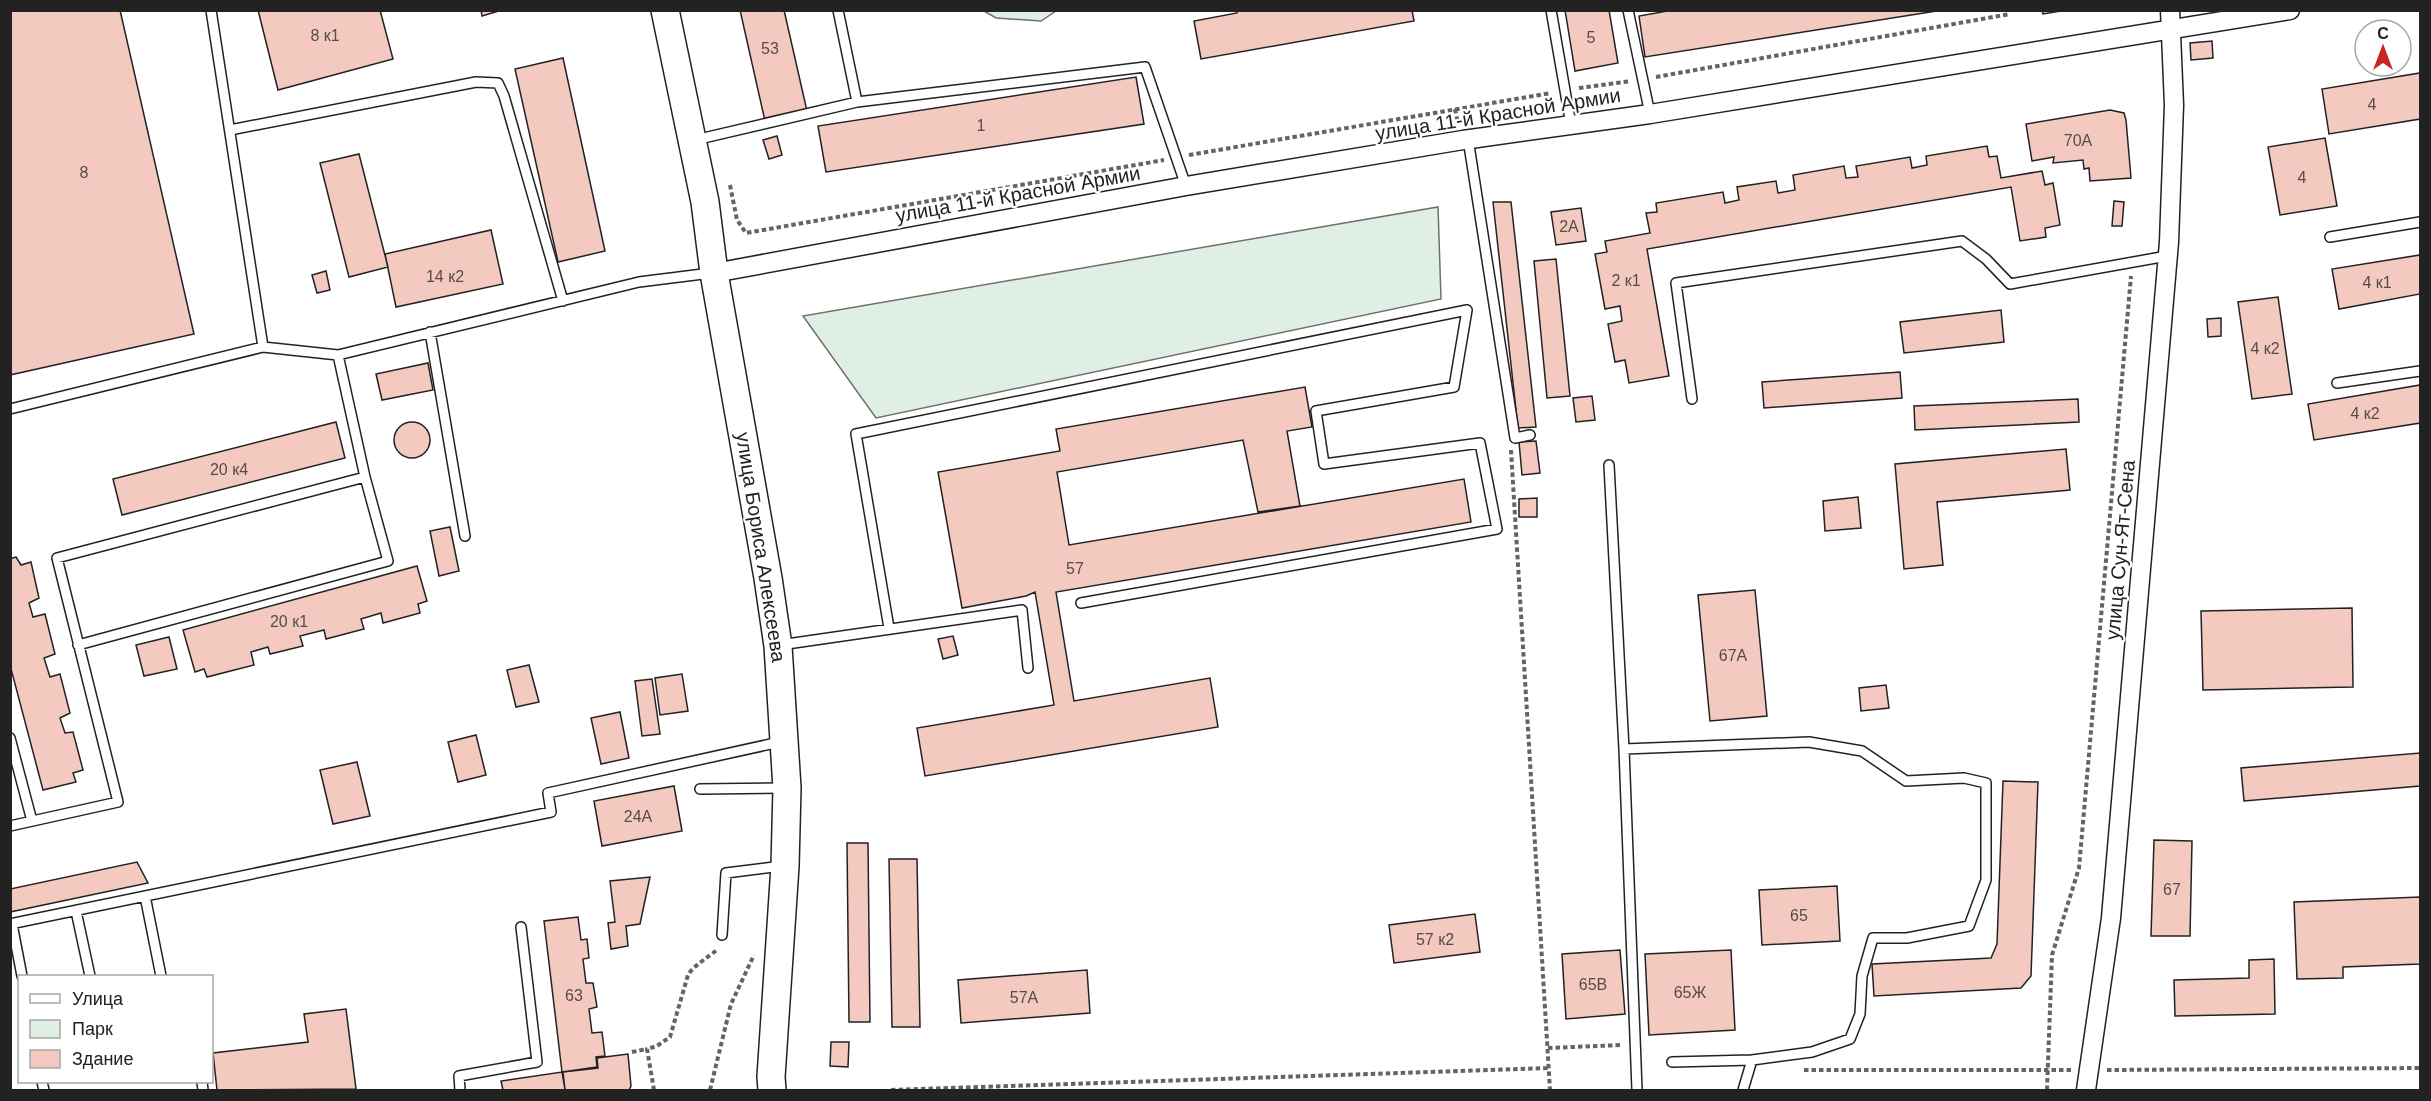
<svg xmlns="http://www.w3.org/2000/svg" width="2431" height="1101" font-family="Arial,sans-serif">
<style>
.green{fill:#e0efe3;stroke:#6f6f6f;stroke-width:1.5}
.building{fill:#f3c9c0;stroke:#222;stroke-width:1.5}
.lines{fill:none;stroke-linecap:round;stroke-linejoin:round}
.service-casing{stroke:#222;stroke-width:12}
.minor-casing{stroke:#222;stroke-width:21}
.secondary-casing{stroke:#222;stroke-width:30}
.path{stroke:#646464;stroke-width:4;stroke-dasharray:4.5 3;stroke-linecap:butt}
.service{stroke:#fff;stroke-width:9}
.minor{stroke:#fff;stroke-width:18}
.secondary{stroke:#fff;stroke-width:27}
.labels{text-anchor:middle;dominant-baseline:central;stroke-width:4.5;stroke-linejoin:round;paint-order:stroke}
.number-label{font-size:16px;fill:#564c4a}
.street-label{font-size:20px;fill:#222;stroke:#fff}
</style>
<rect width="100%" height="100%" fill="#fff"/>
<path class="green" d="M984 11V10L1056 11 1041 21 996 18Z
M1438 207 1441 299 876 418 803 316Z"/>
<path class="building" d="M10 10H120L194 334 10 375Z
M258 10H380L393 59 278 90Z
M481 10H502L482 16Z
M740 10H784L807 111 765 121Z
M1237 10H1412L1414 21 1201 59 1194 21 1237 13Z
M1565 10H1609L1618 63 1575 71Z
M1673 10H1943L1645 57 1639 16Z
M2042 10H2067L2043 14Z
M2212 41 2213 58 2191 60 2190 43Z
M563 58 605 251 558 262 515 69Z
M2420 73V119L2329 134 2322 89Z
M1136 77 1144 124 826 172 818 126Z
M2110 110 2124 113 2126 120 2131 178 2090 181 2089 168 2084 169 2083 160 2053 163 2054 157 2032 161 2026 124Z
M777 136 782 155 769 159 763 140Z
M2325 138 2337 206 2280 215 2268 147Z
M1987 146 1989 157 1997 156 2001 178 2042 171 2045 185 2053 183 2060 225 2045 228 2046 237 2020 241 2011 187 1647 249 1669 376 1629 383 1625 360 1615 362 1608 324 1622 321 1620 306 1605 309 1595 254 1607 252 1605 241 1650 233 1646 213 1657 212 1656 203 1723 192 1725 203 1739 200 1737 187 1776 181 1778 193 1795 190 1793 175 1844 166 1846 178 1858 177 1856 166 1910 157 1912 168 1927 165 1926 156Z
M359 154 388 267 349 277 320 163Z
M2114 201 2124 202 2122 226H2112Z
M1493 202H1511L1536 427 1518 428Z
M1581 208 1586 241 1556 245 1551 212Z
M491 230 503 284 396 307 385 254Z
M2420 255V294L2339 309 2332 269Z
M1556 259 1570 396 1547 398 1534 261Z
M326 271 330 290 317 293 312 275Z
M2278 297 2292 394 2252 399 2238 302Z
M2278 297 2292 394 2252 399 2238 302Z
M2001 310 2004 342 1904 353 1900 322Z
M2221 318V336L2208 337 2207 319Z
M428 363 433 390 382 400 376 374Z
M1900 372 1902 398 1764 408 1762 382Z
M2420 385V423L2314 440 2308 404Z
M2420 385V423L2314 440 2308 404Z
M1305 387 1312 427 1287 431 1300 506 1258 512 1243 440 1057 472 1069 545 1464 479 1471 522 1056 592 1074 701 1210 678 1218 727 925 776 917 728 1054 705 1035 592 1026 596 962 608 938 472 1060 451 1056 429Z
M1592 396 1595 420 1576 422 1573 398Z
M2078 399 2079 422 1915 430 1914 406Z
M394 440a18 18 0 1 1 36 0a18 18 0 1 1-36 0Z
M336 422 345 458 122 515 113 479Z
M1536 441 1540 473 1522 475 1519 442Z
M2066 449 2070 490 1937 502 1943 565 1904 569 1895 464Z
M1858 497 1861 528 1825 531 1823 501Z
M1537 498V517H1519V499Z
M450 527 459 571 439 576 430 531Z
M16 557 21 565 31 562 39 598 29 603 33 617 45 614 55 654 44 658 50 677 60 674 70 713 60 718 65 733 73 732 83 770 73 773 76 782 43 790 10 665V559Z
M417 566 427 601 418 604 420 613 383 623 381 613 361 619 364 629 326 639 324 630 300 636 303 646 270 654 268 647 251 652 254 665 207 677 204 669 195 672 183 630Z
M1755 590 1767 716 1710 721 1698 595Z
M2352 608 2353 687 2203 690 2201 611Z
M953 636 958 655 943 659 938 639Z
M169 637 177 669 144 676 136 645Z
M529 665 539 702 516 707 507 670Z
M682 674 688 711 660 715 655 678Z
M652 679 660 734 642 736 635 681Z
M1886 685 1889 708 1861 711 1859 688Z
M620 712 629 758 601 764 591 718Z
M476 735 486 775 458 782 448 742Z
M2420 753V786L2244 801 2241 768Z
M357 762 370 816 333 824 320 770Z
M2003 781 2038 782 2031 976 2021 988 1874 996 1872 964 1991 958 1997 944Z
M674 786 682 831 602 846 594 801Z
M2154 840 2192 841 2190 936H2151Z
M847 843H868L870 1022H849Z
M889 859H917L920 1027H892Z
M137 862 148 883 10 912V889Z
M650 877 640 924 626 926 628 946 611 949 608 923 615 922 610 881Z
M1837 886 1840 941 1762 945 1759 890Z
M2420 897V964L2343 967V978L2297 979 2294 902Z
M1475 914 1480 952 1394 963 1389 925Z
M578 917 581 940 587 939 589 958 583 959 586 983H593L597 1007 589 1009 592 1033 602 1032 605 1056 596 1057 597 1067 562 1072 544 921Z
M1620 950 1625 1014 1566 1019 1562 954Z
M1731 950 1735 1030 1649 1035 1645 954Z
M2274 959 2275 1014 2175 1016 2174 980 2249 978V960Z
M1087 970 1090 1013 961 1023 958 980Z
M346 1009 356 1089 217 1090 213 1053 308 1042 304 1014Z
M831 1042H849L848 1067 830 1066Z
M628 1054 631 1086 629 1090H565L563 1072 598 1068 597 1058Z
M562 1072 565 1090H503L501 1081Z"/>
<g class="lines">
<defs>
<path id="service" d="M211 10 263 347
M838 10 857 102
M1551 10 1571 125
M1628 10 1650 114
M230 130 476 82 498 83 504 96 563 301
M1468 139 1515 438 1530 435
M695 140 857 102 1145 67 1186 186
M2330 237 2420 222
M430 332 465 536
M2337 383 2420 371
M1692 399 1676 283 1962 241 1986 259 2010 284 2167 256
M10 409 263 347 338 355
M1609 465 1624 749
M889 628 856 434 1467 310 1454 387 1316 411 1324 464 1480 443 1497 529 1081 603
M78 645 388 561 365 477
M780 645 1022 610 1028 668
M10 738 32 821
M700 789 785 788
M10 826 118 802 57 558 365 477 338 355 639 282 711 273
M145 896 161 976
M76 911 90 976
M10 924 551 812 548 793 780 742
M12 924 22 976
M722 935 726 873 782 866
M1672 1062 1752 1060
M42 1082 44 1090
M202 1082 203 1090
M460 1090 459 1076 537 1062 521 927
M1637 1090 1624 749 1809 742 1862 751 1906 781 1964 778 1986 783V880L1969 926 1907 938H1873L1862 976 1860 1014 1850 1039 1812 1052 1752 1060 1743 1090"/>
<path id="minor" d="M714 273 1186 186 1463 140 1650 114 2290 10
M2086 1090 2111 918 2169 242 2174 105 2170 10"/>
<path id="secondary" d="M665 10 705 202 714 273 768 578 778 646 787 788 785 866 771 1077 772 1090"/>
</defs>
<use href="#service" class="service-casing"/>
<use href="#minor" class="minor-casing"/>
<use href="#secondary" class="secondary-casing"/>
<path class="path" d="M1656 77 2010 14
M1579 88 1631 81
M1455 109 1458 123
M1189 155 1551 93
M730 185 737 220 746 233 1164 160
M1511 450 1550 1090
M1548 1048 1622 1045
M632 1052 647 1049
M1804 1070H2072
M2107 1070 2420 1068
M654 1090 647 1049 657 1046 670 1037 688 975C694 965 709 957 718 949
M710 1090 731 1004 754 955
M891 1090 1549 1068
M2047 1090 2052 955 2079 868 2131 276"/>
<use href="#service" class="service"/>
<use href="#minor" class="minor"/>
<use href="#secondary" class="secondary"/>
</g>
<g class="labels">
<g class="number-label">
<text x="325" y="35">8 к1</text>
<text x="1591" y="37">5</text>
<text x="770" y="48">53</text>
<text x="2372" y="104">4</text>
<text x="981" y="125">1</text>
<text x="2078" y="140">70А</text>
<text x="84" y="172">8</text>
<text x="2302" y="177">4</text>
<text x="1569" y="226">2А</text>
<text x="445" y="276">14 к2</text>
<text x="1626" y="280">2 к1</text>
<text x="2377" y="282">4 к1</text>
<text x="2265" y="348">4 к2</text>
<text x="2365" y="413">4 к2</text>
<text x="229" y="469">20 к4</text>
<text x="1075" y="568">57</text>
<text x="289" y="621">20 к1</text>
<text x="1733" y="655">67А</text>
<text x="638" y="816">24А</text>
<text x="2172" y="889">67</text>
<text x="1799" y="915">65</text>
<text x="1435" y="939">57 к2</text>
<text x="1593" y="984">65В</text>
<text x="1690" y="992">65Ж</text>
<text x="574" y="995">63</text>
<text x="1024" y="997">57А</text>
</g>
<g class="street-label">
<text transform="translate(1498 114) rotate(-9)">улица 11-й Красной Армии</text>
<text transform="translate(1018 194) rotate(-10)">улица 11-й Красной Армии</text>
<text transform="translate(761 547) rotate(81)">улица Бориса Алексеева</text>
<text transform="translate(2120 550) rotate(-85)">улица Сун-Ят-Сена</text>
</g>
</g>
<rect width="2431" height="1101" fill="none" stroke="#222222" stroke-width="24"/>
<rect x="18" y="975" width="195" height="108" fill="#ffffff" stroke="#a7a7a7" stroke-width="1.5"/>
<rect x="30" y="994" width="30" height="9" fill="#ffffff" stroke="#a7a7a7" stroke-width="1.5"/>
<text x="72" y="1005" font-size="18" fill="#222222">Улица</text>
<rect x="30" y="1020" width="30" height="18" fill="#e0efe3" stroke="#a7a7a7" stroke-width="1.5"/>
<text x="72" y="1035" font-size="18" fill="#222222">Парк</text>
<rect x="30" y="1050" width="30" height="18" fill="#f3c9c0" stroke="#a7a7a7" stroke-width="1.5"/>
<text x="72" y="1065" font-size="18" fill="#222222">Здание</text>
<g transform="translate(2383 48)"><circle r="28" fill="#ffffff" stroke="#a7a7a7" stroke-width="1.5"/>
<path d="M0-4.5L10 22L0 15L-10 22Z" fill="#c62828"/>
<text y="-9" font-size="16" font-weight="bold" text-anchor="middle" fill="#222222">С</text>
</g>
</svg>
